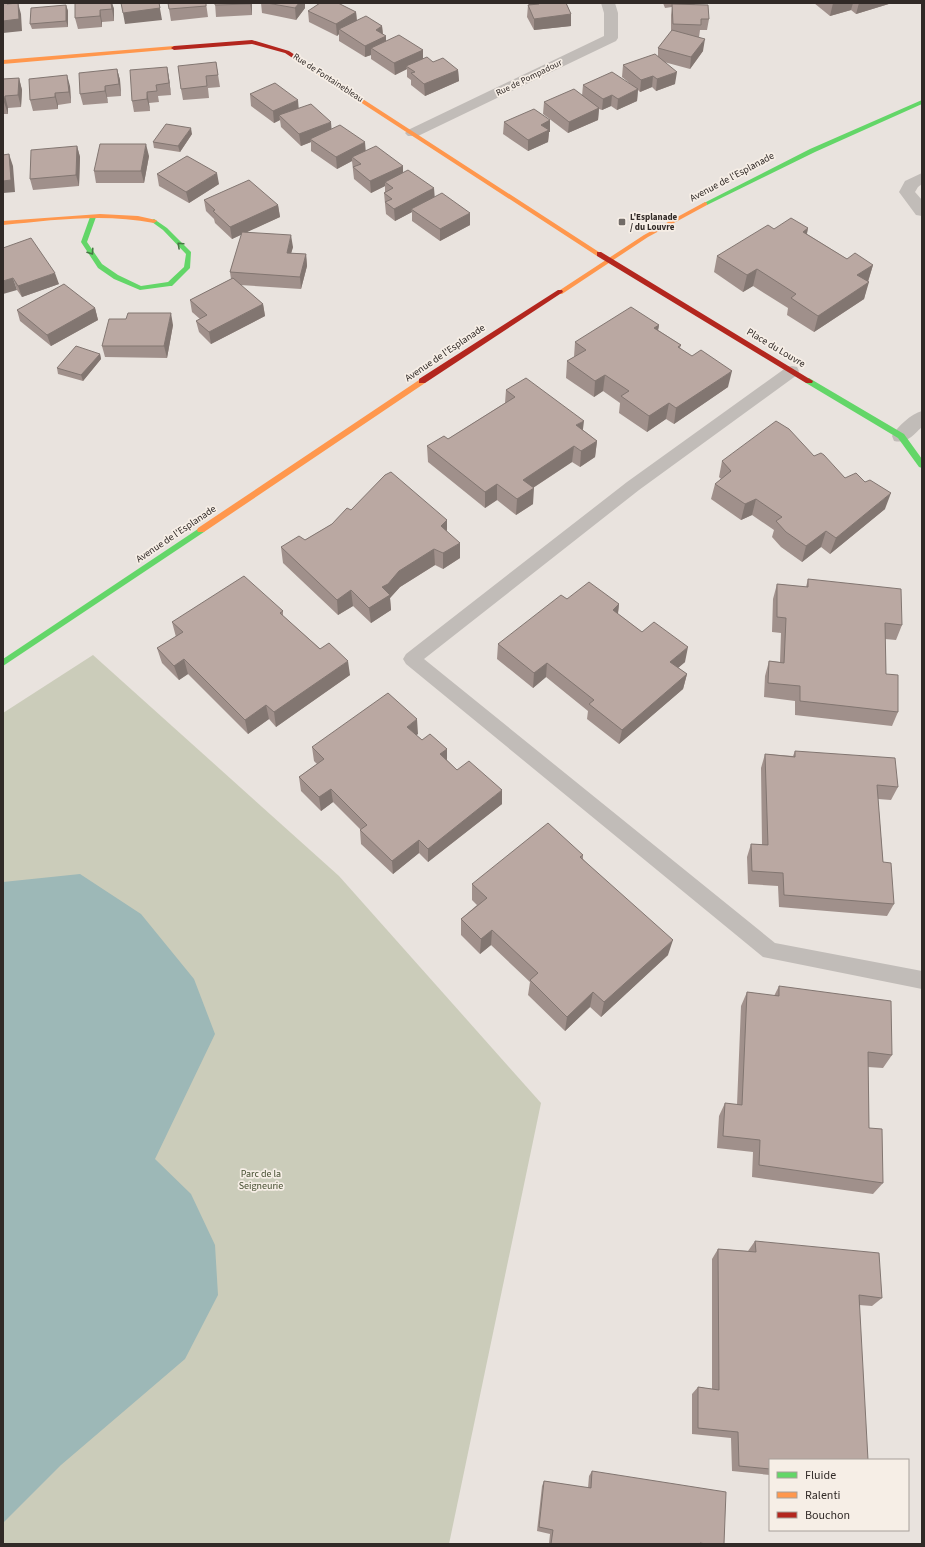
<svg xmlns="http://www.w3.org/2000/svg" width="925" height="1547" font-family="'Source Sans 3',sans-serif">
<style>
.green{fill:#cbccba}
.water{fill:#9db8b7}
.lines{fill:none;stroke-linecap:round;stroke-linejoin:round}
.lane{fill:#c1bcb8;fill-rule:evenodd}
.street{fill:#c1bcb8;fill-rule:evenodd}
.fast{fill:#63d668;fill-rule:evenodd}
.slow{fill:#ff974d;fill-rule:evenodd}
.jam{fill:#b3261e;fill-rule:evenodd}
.wall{fill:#a0908b}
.shaded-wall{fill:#827671}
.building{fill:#baa8a2;stroke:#827671}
.oneway{stroke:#487744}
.poi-dot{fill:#716b67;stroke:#f6eee6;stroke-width:1.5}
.labels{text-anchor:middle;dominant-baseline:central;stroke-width:3.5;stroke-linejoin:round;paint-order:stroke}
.far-street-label{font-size:9px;fill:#312a27;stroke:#f6eee6}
.far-poi-label{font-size:9px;font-weight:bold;fill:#312a27;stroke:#f6eee6;text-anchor:start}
.street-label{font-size:10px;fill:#312a27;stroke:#f6eee6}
.park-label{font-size:10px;fill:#434c2e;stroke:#f6eee6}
</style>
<rect width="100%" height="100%" fill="#e9e3de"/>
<path class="green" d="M93 655 339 876 541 1103 449 1544H3V713Z"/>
<path class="water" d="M80 874 141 914 194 979 215 1034 155 1159 191 1194 215 1245 218 1295 185 1359 61 1465 3 1523V882Z"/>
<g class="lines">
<path class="lane" d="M792 366 797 367 799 371 797 375 639 490 424 659 775 943 922 971V989L763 957 406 664 403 659 406 654 627 482 787 367Z"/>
<path class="street" d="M601 3H615L618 13V38L616 41 418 136H408L405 133 408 130 604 36V13Z
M922 173V184L918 187 915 192 922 200V216L916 215 899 192 905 181Z
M922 411V427C913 435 907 444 894 441L892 436C898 426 911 414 922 411Z"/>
<path class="fast" d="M922 100V104L815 152 707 205H703L702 204 810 149Z
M93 215 96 217 87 242 102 264 118 275 141 286 168 282 184 267 186 254 163 230 152 222V220L154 219 167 228 191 252 190 268 172 286H170L140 290 114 279 98 268 81 242 90 217Z
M809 378 904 434 922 459V468L919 467 898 438 806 383V379Z
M201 527 205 530 204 532 3 666V659Z"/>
<path class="slow" d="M174 46 177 48 176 49 3 64V60Z
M311 68H315L602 254 601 256H597L311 70Z
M705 202 707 203V205L648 237 562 294H558L557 292 644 235Z
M100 214 138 216 156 220 157 221 154 223C104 213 53 220 3 225V221Z
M422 378 426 381 425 383 204 532H198L197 530 198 528Z"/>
<path class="jam" d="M252 40 289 51 316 69 311 70 285 53 252 44 174 50 171 48 174 46Z
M597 252H601L813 381 812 383H806L597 256Z
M558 290H562L563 292 425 383H419V379Z"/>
</g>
<path class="wall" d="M75 3H112L114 9V21L102 22V27L78 29 75 18Z
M206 3 208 17 171 21 169 9Z
M215 3H252V15L216 17Z
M261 3H305V8L296 20 262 13Z
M528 3H566L571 14V26L534 30 527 17 528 5H529Z
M663 3H694V4L709 19 707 30H700L699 37H696L703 51 690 69 664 62 675 84 656 91 652 87 640 92 638 90 637 101 617 110 611 106 602 110 599 109 598 120 568 133 543 114 544 102 582 96 583 85 633 86 622 77 623 65 658 56V48L671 32V15L672 7 665 8Z
M814 3H892L856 14 851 10 830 16Z
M66 5 68 11V27L32 29 30 24Z
M308 11 356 12 357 21 382 26 383 34 386 41 423 50V59L458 70 459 81 425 96 411 85V80L407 77V69L395 75 371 59V55L365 57 339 41V34L337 36 309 22Z
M216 62 220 87 208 88 209 98 183 100 181 89Z
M167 67 169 78 171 95 158 96 159 102 149 103 150 111 134 112 132 101Z
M117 69 120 80 121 96 107 97 108 103 83 105 80 94Z
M19 78 22 90 21 107 8 108V114H3V79Z
M70 86 71 103 58 105V109L33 111 30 100Z
M250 94 299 108 365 151 403 166V173L470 225 440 241 412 221V212L395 221 386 214 384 193 385 192V186L371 193 354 179 352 161 337 169 311 151V142L301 146 281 127 280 120 274 123 251 106Z
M550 120V132H549L548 142 528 151 503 134 504 122Z
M192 134 180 152 154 148 153 142Z
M77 146 80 157 79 186 33 190 30 179Z
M149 156 144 183H96L94 171Z
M157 174 219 184 189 203 159 186Z
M204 200 278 205 280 217 246 232 293 247 291 253 306 254 307 266 301 289 240 285 263 304 265 316 211 344 199 332 196 321 200 319 192 312 190 300 231 279 230 272 242 234 232 239 215 223 214 219 206 211Z
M808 228 807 234 847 259 873 265 868 282 864 299 814 332 787 315 788 308 753 286 743 292 714 272 717 256 774 229Z
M3 248 59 284 22 297 17 290Z
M95 308 98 320 51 346 20 321 17 310Z
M126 319 173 325 167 358 105 357 102 346Z
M659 325 658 330 681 345 680 348 728 387 674 424 666 419 647 432 619 413 620 403 603 391 594 397 566 378 567 361 574 357 575 342Z
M100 354 101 359 83 381 58 374 57 368Z
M506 390 583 430 597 441 595 457 580 467 572 462 533 488V504L516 515 497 500 485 508 428 462 427 446 448 439 505 403Z
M814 456 845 478 885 509 830 554 821 547 802 562 781 547 772 537 774 530 752 515 741 520 711 499 715 484 721 479 719 477 722 461Z
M351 510 447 531 460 558 443 569 435 565 400 587 390 598 391 610 371 623 353 606 338 615 283 563 281 547 305 540 332 524Z
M808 579 902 625 896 640 885 639 886 674 898 712 892 726 795 715V701L764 697 765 676 769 661 780 662 781 633 772 632 773 599 777 584 806 587Z
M567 599 619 604 618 614 642 632 685 662 678 668 687 674 683 689 619 744 587 719 588 711 546 677 533 688 497 659 498 644Z
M283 611V616L350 675 276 727 269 719 248 734 188 674 179 680 162 663 157 648 176 637 172 622Z
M418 734 416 735 422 740 447 749V760L457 770 502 804 428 862 419 853 393 874 361 844 360 830H361L333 802 321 811 301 791 299 777 317 764 314 761 312 747Z
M795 751 898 787 891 800 878 799 883 862 894 904 887 916 779 907 778 886 748 884 747 857 751 844 762 845 761 768 765 754 793 756Z
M583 855V859L668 955 601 1017 590 1007 565 1031 528 995 530 982 491 945 480 954 461 935V919L477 905 472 900V884Z
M779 986 892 1055 883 1068 868 1067 869 1128 883 1183 873 1194 752 1177 753 1152 717 1148 719 1116 725 1103 737 1105 741 1006 747 992 774 996Z
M755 1241 882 1298 872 1306 859 1305 770 1460V1475L732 1471 731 1438 692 1434V1394L698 1387 712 1389V1259L718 1249 748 1251Z
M592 1471 724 1544H549L550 1534 537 1531 542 1486 544 1481 588 1488 589 1476Z"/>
<path class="shaded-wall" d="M18 3 21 14 22 31 3 33V21Z
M111 3H112L114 9V21Z
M159 3 162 20 125 24 123 13Z
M250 3H252V15Z
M299 3H305V8L296 20 295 8Z
M529 3H536V4L529 5Z
M833 3H853L851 10 830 16Z
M859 3H892L856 14Z
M66 5 68 11V27L66 21Z
M100 10 102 22V27L100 16Z
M356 12 357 23 339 29V34L337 36 336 24Z
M571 14V26L534 30V19Z
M382 26 383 37 386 36V47L371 48V55L365 57V46L376 30Z
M705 39 703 51 690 69 691 57Z
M423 50V61L406 66 407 69 395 75 394 63Z
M167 67 169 78 171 95 169 83Z
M117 69 120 80 121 96 119 84Z
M458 70 459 81 425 96 424 84Z
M677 72 675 84 656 91 657 79Z
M67 75 70 86 71 103 69 92Z
M653 76 652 87 640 92 641 80Z
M19 78 22 90 21 107 18 95Z
M105 86 107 97 108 103 105 91Z
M638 89 637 101 617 110 618 99Z
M147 92 149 103 150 111 147 99Z
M55 93 58 105V109L55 97Z
M612 95 611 106 602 110 603 99Z
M5 96 8 108V114L4 102Z
M298 100 299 112 279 115 280 120 274 123 273 111Z
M599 108 598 120 568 133 569 122Z
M550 120V132H549L548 142 528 151V140L541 125Z
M331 122 332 134 310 139 311 142 301 146 299 134Z
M191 128 192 134 180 152 178 146Z
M365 142 366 154 352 157V161L337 169 336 157Z
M146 144 149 156 144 183 141 171Z
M77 146 80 157 79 186 76 175Z
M9 154 13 166 15 192 3 193V181Z
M403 166V178L385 182V186L371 193 370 181Z
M217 173 219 184 189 203 186 192Z
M434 188 435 200 411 209 412 212 395 221 394 209Z
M278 205 280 217 232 239 230 227Z
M470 213V225L440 241V229Z
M808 228 804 245 803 232Z
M291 235 293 247 288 264 287 253Z
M306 254 307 266 301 289 300 277Z
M873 265 868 281 852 292 857 275Z
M757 269 753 286 743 292 747 275Z
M55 273 59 284 22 297 18 286Z
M13 278 17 290 3 294V281Z
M869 282 864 299 814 332 818 316Z
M263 304 265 316 211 344 209 332Z
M95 308 98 320 51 346 47 335Z
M171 313 173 325 167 358 164 346Z
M659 325 656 342 654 328Z
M100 354 101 359 83 381 81 375Z
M732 371 728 387 674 424 676 408Z
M605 375 603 391 594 397 595 381Z
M669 403 666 419 647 432 649 416Z
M584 421 582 437 576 425Z
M597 441 595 457 580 467 581 451Z
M574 446 572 462 522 495 523 480Z
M497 484V500L485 508V492Z
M534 488 533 504 516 515 517 499Z
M891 493 885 509 830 554 836 538Z
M756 499 752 515 741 520 745 504Z
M447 520V536L441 526Z
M826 531 821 547 802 562 806 546Z
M460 543V558L443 569V553Z
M434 549 435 565 400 587 390 598 391 610 371 623 369 608 382 587 399 571Z
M351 590 353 606 338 615 337 600Z
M619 604 617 620 613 610Z
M688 647 685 662 667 677 670 662Z
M184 659 188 674 179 680 174 666Z
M348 661 350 675 276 727 274 712Z
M547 663 546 677 533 688 534 673Z
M687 674 683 689 619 744 622 730Z
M266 705 269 719 248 734 245 720Z
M417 719 418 734 408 741 407 727Z
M447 749V763L440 754Z
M331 789 333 802 321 811 319 797Z
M502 790V804L428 862V849Z
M419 840V853L393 874 392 861Z
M492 930 491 945 480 954 481 939Z
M673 940 668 955 601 1017 604 1002Z
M593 992 590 1007 565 1031 567 1017Z"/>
<path class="building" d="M3 3H7V4L18 3 19 19 3 21Z
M75 3H111L112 9 100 10V16L75 18Z
M121 3H159L160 8 123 13Z
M168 3H206V6L169 9Z
M215 3H250V4L215 5Z
M267 3H299L295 8Z
M320 3H338L356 12 336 24 308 11Z
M539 3H566L571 14 534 19 528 5 539 4Z
M672 4 708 5 709 19H701V25L673 24Z
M66 5V21L30 24 31 8Z
M366 16 382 26 376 30 386 36 365 46 339 29Z
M672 30 705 39 691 57 658 48Z
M399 35 423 50 394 63 371 48Z
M655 54 677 72 657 79 653 76 641 80 623 65Z
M427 57 433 62 443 58 458 70 424 84 411 73 415 72 406 66Z
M216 62 218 75 206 76 207 86 181 89 178 66Z
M167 67 169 83 156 85 157 91 147 92V99L132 101 130 70Z
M117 69 119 84 105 86V91L80 94 79 73Z
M612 72 638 89 618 99 612 95 603 99 583 85Z
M67 75 69 92 55 93V97L30 100 29 79Z
M19 78 18 95 5 96 4 102H3V79Z
M275 83 298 100 273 111 250 94Z
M574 89 599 108 569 122 544 102Z
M311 104 331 122 299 134 279 115Z
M534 109 550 120 541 125 549 130 528 140 504 122Z
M166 124 191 128 178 146 153 142Z
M340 125 365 142 336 157 310 139Z
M100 144H146L141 171H94Z
M77 146 76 175 30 179 31 150Z
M376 146 403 166 370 181 353 167 361 164 352 157Z
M9 154 11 180 3 181V155Z
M187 156 217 173 186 192 157 174Z
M408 170 434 188 394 209 385 202 392 199 384 193 393 188 385 182Z
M249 180 278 205 230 227 213 211 215 210 204 200Z
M442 193 470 213 440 229 411 209Z
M791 218 808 228 803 232 847 259 855 253 873 265 857 275 869 282 818 316 791 298 796 294 757 269 747 275 717 256 768 225 774 229Z
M242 232 291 235 287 253 306 254 300 277 230 272Z
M31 238 55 273 18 286 13 278 3 281V248Z
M233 278 263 304 209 332 196 321 207 315 190 300Z
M64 284 95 308 47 335 17 310Z
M631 307 659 325 654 328 681 345 678 347 692 356 701 350 732 371 676 408 669 403 649 416 621 396 629 391 605 375 595 381 567 361 586 350 575 342Z
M128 313H171L164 346H102L109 319H126Z
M76 346 100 354 81 375 57 368Z
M526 378 584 421 576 425 597 441 581 451 574 446 523 480 534 488 517 499 497 484 485 492 427 446 444 436 448 439 515 397 506 390Z
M776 421 789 429 814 456 821 453 824 455 845 478 856 473 865 482 870 480 891 493 836 538 826 531 806 546 786 532 776 521 782 517 756 499 745 504 715 484 731 471 722 461Z
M391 472 447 520 441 526 460 543 443 553 434 549 399 571 388 584 382 587 390 595 369 608 351 590 337 600 281 547 299 536 305 540 332 524 347 508 351 510 385 475Z
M244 576 283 611 280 613 320 649 329 643 348 661 274 712 266 705 245 720 184 659 174 666 157 648 183 632 172 622Z
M808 579 901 589 902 625 885 623 886 674 898 675V712L800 701V686L768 683 769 661 784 663 786 618 777 617V584L808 587Z
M589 582 619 604 613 610 642 632 654 622 688 647 670 662 687 674 622 730 589 704 594 700 547 663 534 673 498 644 561 595 567 599Z
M388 693 417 719 407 727 422 740 430 734 447 749 440 754 457 770 469 761 502 790 428 849 419 840 392 861 360 830 367 825 331 789 319 797 299 777 324 759 312 747Z
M795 751 895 758 898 787 877 785 883 862 891 863 894 904 784 895 783 873 752 871 751 844 768 845 765 754 795 757Z
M548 823 583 855 580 857 673 940 604 1002 593 992 567 1017 530 980 538 973 492 930 481 939 461 919 487 898 472 884Z
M779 986 891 1001 892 1055 868 1052 869 1128 882 1129 883 1183 759 1165 760 1140 723 1136 725 1103 742 1105 747 992 779 996Z
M755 1241 879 1253 882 1298 859 1295 868 1460H770V1469L739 1466 738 1432 698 1428V1387L719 1390 718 1249 756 1252Z
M592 1471 726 1492 724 1544H706L700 1543V1544H551L553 1530 539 1527 544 1481 591 1488Z"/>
<defs><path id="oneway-chevron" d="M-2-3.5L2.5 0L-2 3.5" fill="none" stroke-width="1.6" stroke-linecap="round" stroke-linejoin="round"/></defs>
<g class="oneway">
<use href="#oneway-chevron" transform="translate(180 245) rotate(-137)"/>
<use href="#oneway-chevron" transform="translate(91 252) rotate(56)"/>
</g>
<rect class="poi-dot" x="618" y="218" width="8" height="8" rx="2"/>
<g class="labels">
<g class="far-street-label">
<text transform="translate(328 78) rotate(33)">Rue de Fontainebleau</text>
<text transform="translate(529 78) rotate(-26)">Rue de Pompadour</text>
</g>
<g class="far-poi-label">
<text x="630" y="217">L'Esplanade<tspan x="630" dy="10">/ du Louvre</tspan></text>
</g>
<g class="street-label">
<text transform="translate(732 177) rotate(-28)">Avenue de l'Esplanade</text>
<text transform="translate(776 348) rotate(31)">Place du Louvre</text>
<text transform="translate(445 353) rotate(-34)">Avenue de l'Esplanade</text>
<text transform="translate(176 534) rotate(-34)">Avenue de l'Esplanade</text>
</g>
<g class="park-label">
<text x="261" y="1174">Parc de la<tspan x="261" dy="12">Seigneurie</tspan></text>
</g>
</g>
<rect width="925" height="1547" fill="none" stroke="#312a27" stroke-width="8"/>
<rect x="769" y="1459" width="140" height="72" fill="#f6eee6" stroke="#a7a09a"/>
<rect x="777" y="1472" width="20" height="6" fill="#63d668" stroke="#a7a09a"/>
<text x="805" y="1479" font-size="12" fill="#312a27">Fluide</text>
<rect x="777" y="1492" width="20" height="6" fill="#ff974d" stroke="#a7a09a"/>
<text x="805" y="1499" font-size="12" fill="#312a27">Ralenti</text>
<rect x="777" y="1512" width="20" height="6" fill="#b3261e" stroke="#a7a09a"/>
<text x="805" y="1519" font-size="12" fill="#312a27">Bouchon</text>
</svg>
